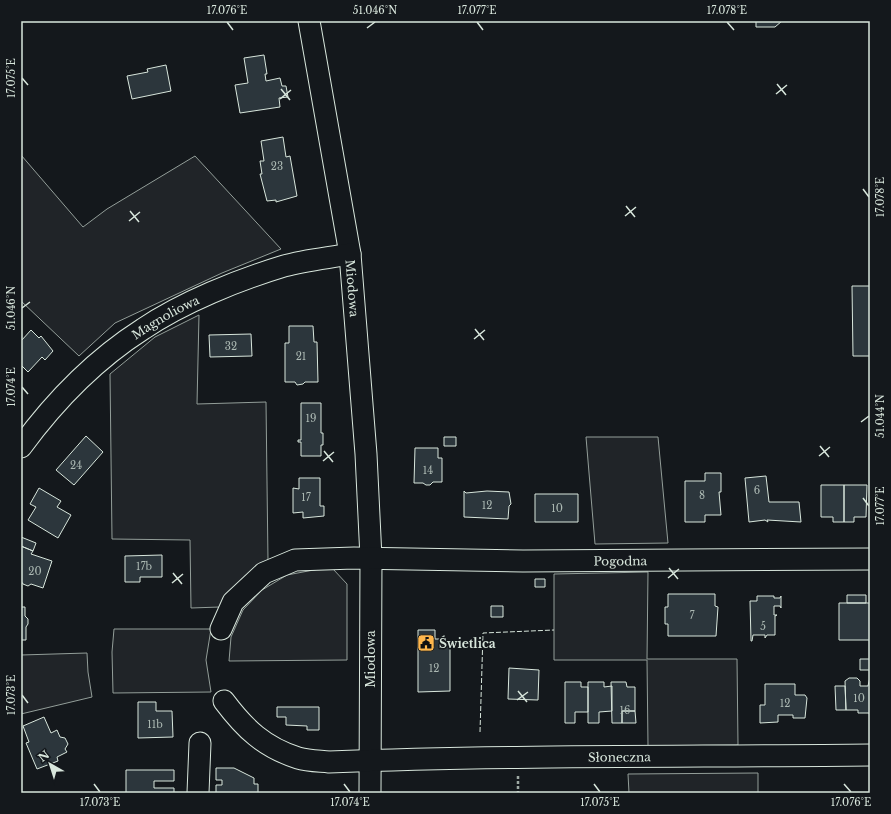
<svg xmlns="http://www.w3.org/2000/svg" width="891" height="814" font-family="'Libre Baskerville',serif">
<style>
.green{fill:#202428;stroke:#939e99}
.building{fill:#2c363c;stroke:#d8e6dc}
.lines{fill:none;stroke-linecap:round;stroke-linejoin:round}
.minor-casing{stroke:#d8e6dc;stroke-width:23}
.path{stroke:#9da8a2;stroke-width:2.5;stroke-dasharray:3 2;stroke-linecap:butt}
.minor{stroke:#14181c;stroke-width:21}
.fence{stroke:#d8e6dc;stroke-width:1;stroke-dasharray:5 2;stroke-linecap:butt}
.ticks{fill:none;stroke:#d8e6dc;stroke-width:1.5}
.labels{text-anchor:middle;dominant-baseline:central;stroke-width:3;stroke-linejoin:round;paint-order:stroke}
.number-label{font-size:10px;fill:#adbab4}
.street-label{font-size:12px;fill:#d8e6dc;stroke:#14181c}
.poi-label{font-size:12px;font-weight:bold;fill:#d8e6dc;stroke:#14181c;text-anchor:start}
.neatline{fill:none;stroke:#d8e6dc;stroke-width:1.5}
.ticks-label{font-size:10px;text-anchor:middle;fill:#d8e6dc}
</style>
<rect width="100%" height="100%" fill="#14181c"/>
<path class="green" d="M21 155 83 227 107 209 195 156 281 249 222 273 115 323 79 356 21 301Z
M199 315 197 404 266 402 268 561C248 572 231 587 220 607L191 608 190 540 112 539 110 374 155 337Z
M586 437H658L668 543 595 544Z
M319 569H333L347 584V660L229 661 231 637 243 610 262 590 287 575Z
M648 572 647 659H737L738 745 648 746 647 660H554V574Z
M114 629H211L206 660 211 692 113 693 112 652Z
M87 653 88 672 92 697 21 714V655Z
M758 773V793H629L628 774Z"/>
<path class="building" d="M756 21H782L775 27H756Z
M264 55 267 74H265L266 81 280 78 282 86H286L288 97 279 98 280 107 240 113 235 85 248 83 244 58Z
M166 65 171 91 132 99 127 76 148 72 147 69Z
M283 137 286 157 290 156 297 196 276 202V200L267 201 260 174H262L260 161H264L261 141Z
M852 286H870V356H853Z
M289 326H313L314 342H317L318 382H305L303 384 297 385 295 382H285V343H289Z
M31 330 39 338 41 336 53 351 45 360 42 357 28 372 21 365V341Z
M251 334 252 356 210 357 209 335Z
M301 403H321V433H323V445H321V456H301V442H298V440H301Z
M86 436 103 452 74 485 56 470Z
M444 437H456V446H444Z
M415 448H438V458H442V482H433L430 485H426L423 483H414Z
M705 473H721V492H719L721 515H705V522H685V481H705Z
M766 476 769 502H799L801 522 767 520 768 522 765 520 749 522 745 478Z
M299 478H320V506H324V516L303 518V512L293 513V488L299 489Z
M821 485H844V522H833V517H821Z
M844 485H867L866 517H854V522H844Z
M39 488 61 501 57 507 71 515 58 538 28 520 36 507 30 504Z
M464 491 466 493 487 491 509 492 511 504 509 506 508 519 464 517Z
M535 494H578V522H535Z
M21 537 36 543 33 551 21 546Z
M21 546 33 551 31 554 52 561 43 588 31 584 28 586 23 584 21 581Z
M162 555V577H140V582H125V556Z
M535 579H545V587H535Z
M668 594H715V606L718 607 716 636H668V624H665V607H668Z
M847 595H866V603H847Z
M757 596H774V598H780L781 596V608L780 606H774V615H777L775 616V635H767L765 638V635H753L752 641H751L750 601H757Z
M839 603H870V640H839Z
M491 606H503V617H491Z
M21 607H25V616L28 619V624L26 627V640H21Z
M418 630H435V639H441V645L450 644V691L418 692Z
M860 659H870V670H860Z
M509 668 539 670 538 700 508 699Z
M870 677V716L869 713H858V710H846L845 681 849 678H857L860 681V686H868Z
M565 682H581V687H588V712H575V723H565Z
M588 682H604V687L612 686V711L599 712V723H588Z
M611 682H626L627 687H635V711H622V723H612Z
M765 684H795V695H805L807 698 805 718H793V715H778V722L760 723V705H765Z
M835 686H845L846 710H836Z
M138 702H156V711H172L173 737 138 738Z
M277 707H319V730H307V726L286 725V717H277Z
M622 711H635L636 723H622Z
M44 717 51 733 57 730 60 737 65 738 68 744 65 749 67 752 57 757 58 761 37 769 26 743 29 742 23 726Z
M216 768H234L254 778V784H258V793H216V785H222V780H216Z
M126 770H174V781H154V788H174V793H126Z"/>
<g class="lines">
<defs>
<g id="minor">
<path id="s1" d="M309 21 350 254 366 454 371 558 370 793"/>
<path id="s2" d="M21 447C54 402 96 359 143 329 183 302 238 280 284 266 305 260 328 258 350 254"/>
<path id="s3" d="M221 629 233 602 264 573 295 560 354 558 523 561 870 559"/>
<path id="s4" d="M224 701C245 729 264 747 298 758 308 761 320 761 329 762 510 755 690 757 870 755"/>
<path d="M198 793 200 743"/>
</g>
</defs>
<use href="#minor" class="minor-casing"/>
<path class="path" d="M518 776V793"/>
<use href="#minor" class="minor"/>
<path class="fence" d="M480 732 483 633 554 630"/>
</g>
<path class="ticks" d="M227 22 233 30M477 22 483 30M727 22 734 30M367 28 375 22M22 78 28 85M777 84 786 95M281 89 290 100M776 94 787 85M280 99 291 90M863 189 869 197M626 206 635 217M130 211 139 222M625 216 636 207M129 221 140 212M22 308 30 302M475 329 484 340M474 339 485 330M22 387 28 394M861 422 869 416M820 446 829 457M324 451 333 462M819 456 830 447M323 461 334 452M863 498 869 506M669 568 678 579M173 573 182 584M668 578 679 569M172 583 183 574M518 691 527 702M22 695 28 703M517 700 528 692M94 784 100 792M344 784 350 792M594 784 600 792M844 784 851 792"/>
<defs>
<symbol id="civic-square" viewBox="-11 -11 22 22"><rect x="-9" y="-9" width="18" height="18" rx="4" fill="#ffb74d" stroke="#14181c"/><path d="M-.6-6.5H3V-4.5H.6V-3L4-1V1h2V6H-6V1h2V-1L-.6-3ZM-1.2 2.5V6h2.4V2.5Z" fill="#111"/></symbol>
</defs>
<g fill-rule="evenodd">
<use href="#civic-square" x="416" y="633" width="20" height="20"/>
</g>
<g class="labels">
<g class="number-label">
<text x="277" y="166">23</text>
<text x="231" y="346">32</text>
<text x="301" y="356">21</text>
<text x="311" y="418">19</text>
<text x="76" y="465">24</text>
<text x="428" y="470">14</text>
<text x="757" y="490">6</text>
<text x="702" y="495">8</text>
<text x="306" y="497">17</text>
<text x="487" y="505">12</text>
<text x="557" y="508">10</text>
<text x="144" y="566">17b</text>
<text x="35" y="571">20</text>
<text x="692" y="615">7</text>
<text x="763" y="626">5</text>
<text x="434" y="668">12</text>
<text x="859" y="698">10</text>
<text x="785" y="703">12</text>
<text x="625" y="710">16</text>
<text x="155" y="724">11b</text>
</g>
<g class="street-label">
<text stroke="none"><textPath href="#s1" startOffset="271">Miodowa</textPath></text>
<text stroke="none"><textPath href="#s2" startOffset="196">Magnoliowa</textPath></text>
<text stroke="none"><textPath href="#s3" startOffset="431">Pogodna</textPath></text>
<text transform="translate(370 659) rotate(-90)">Miodowa</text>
<text stroke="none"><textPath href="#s4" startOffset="417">Słoneczna</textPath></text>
</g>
<g class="poi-label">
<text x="439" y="643">Świetlica</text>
</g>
</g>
<rect width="891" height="814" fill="none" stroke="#14181c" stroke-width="44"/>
<g transform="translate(50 764) rotate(321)" stroke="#14181c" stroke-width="3" paint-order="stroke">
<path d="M0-3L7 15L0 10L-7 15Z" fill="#d8e6dc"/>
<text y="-6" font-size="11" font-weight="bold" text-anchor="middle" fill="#d8e6dc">N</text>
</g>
<rect x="22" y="22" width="847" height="770" class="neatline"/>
<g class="ticks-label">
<text x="227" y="14">17.076°E</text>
<text x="375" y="14">51.046°N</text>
<text x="477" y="14">17.077°E</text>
<text x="727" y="14">17.078°E</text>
<text transform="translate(11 78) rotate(-90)" y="4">17.075°E</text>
<text transform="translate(880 197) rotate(-90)" y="4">17.078°E</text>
<text transform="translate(11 308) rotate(-90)" y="4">51.046°N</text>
<text transform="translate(11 387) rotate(-90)" y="4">17.074°E</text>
<text transform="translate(880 416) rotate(-90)" y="4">51.044°N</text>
<text transform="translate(880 506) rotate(-90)" y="4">17.077°E</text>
<text transform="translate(11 695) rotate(-90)" y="4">17.073°E</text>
<text x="100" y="806">17.073°E</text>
<text x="350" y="806">17.074°E</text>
<text x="600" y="806">17.075°E</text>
<text x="851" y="806">17.076°E</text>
</g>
</svg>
